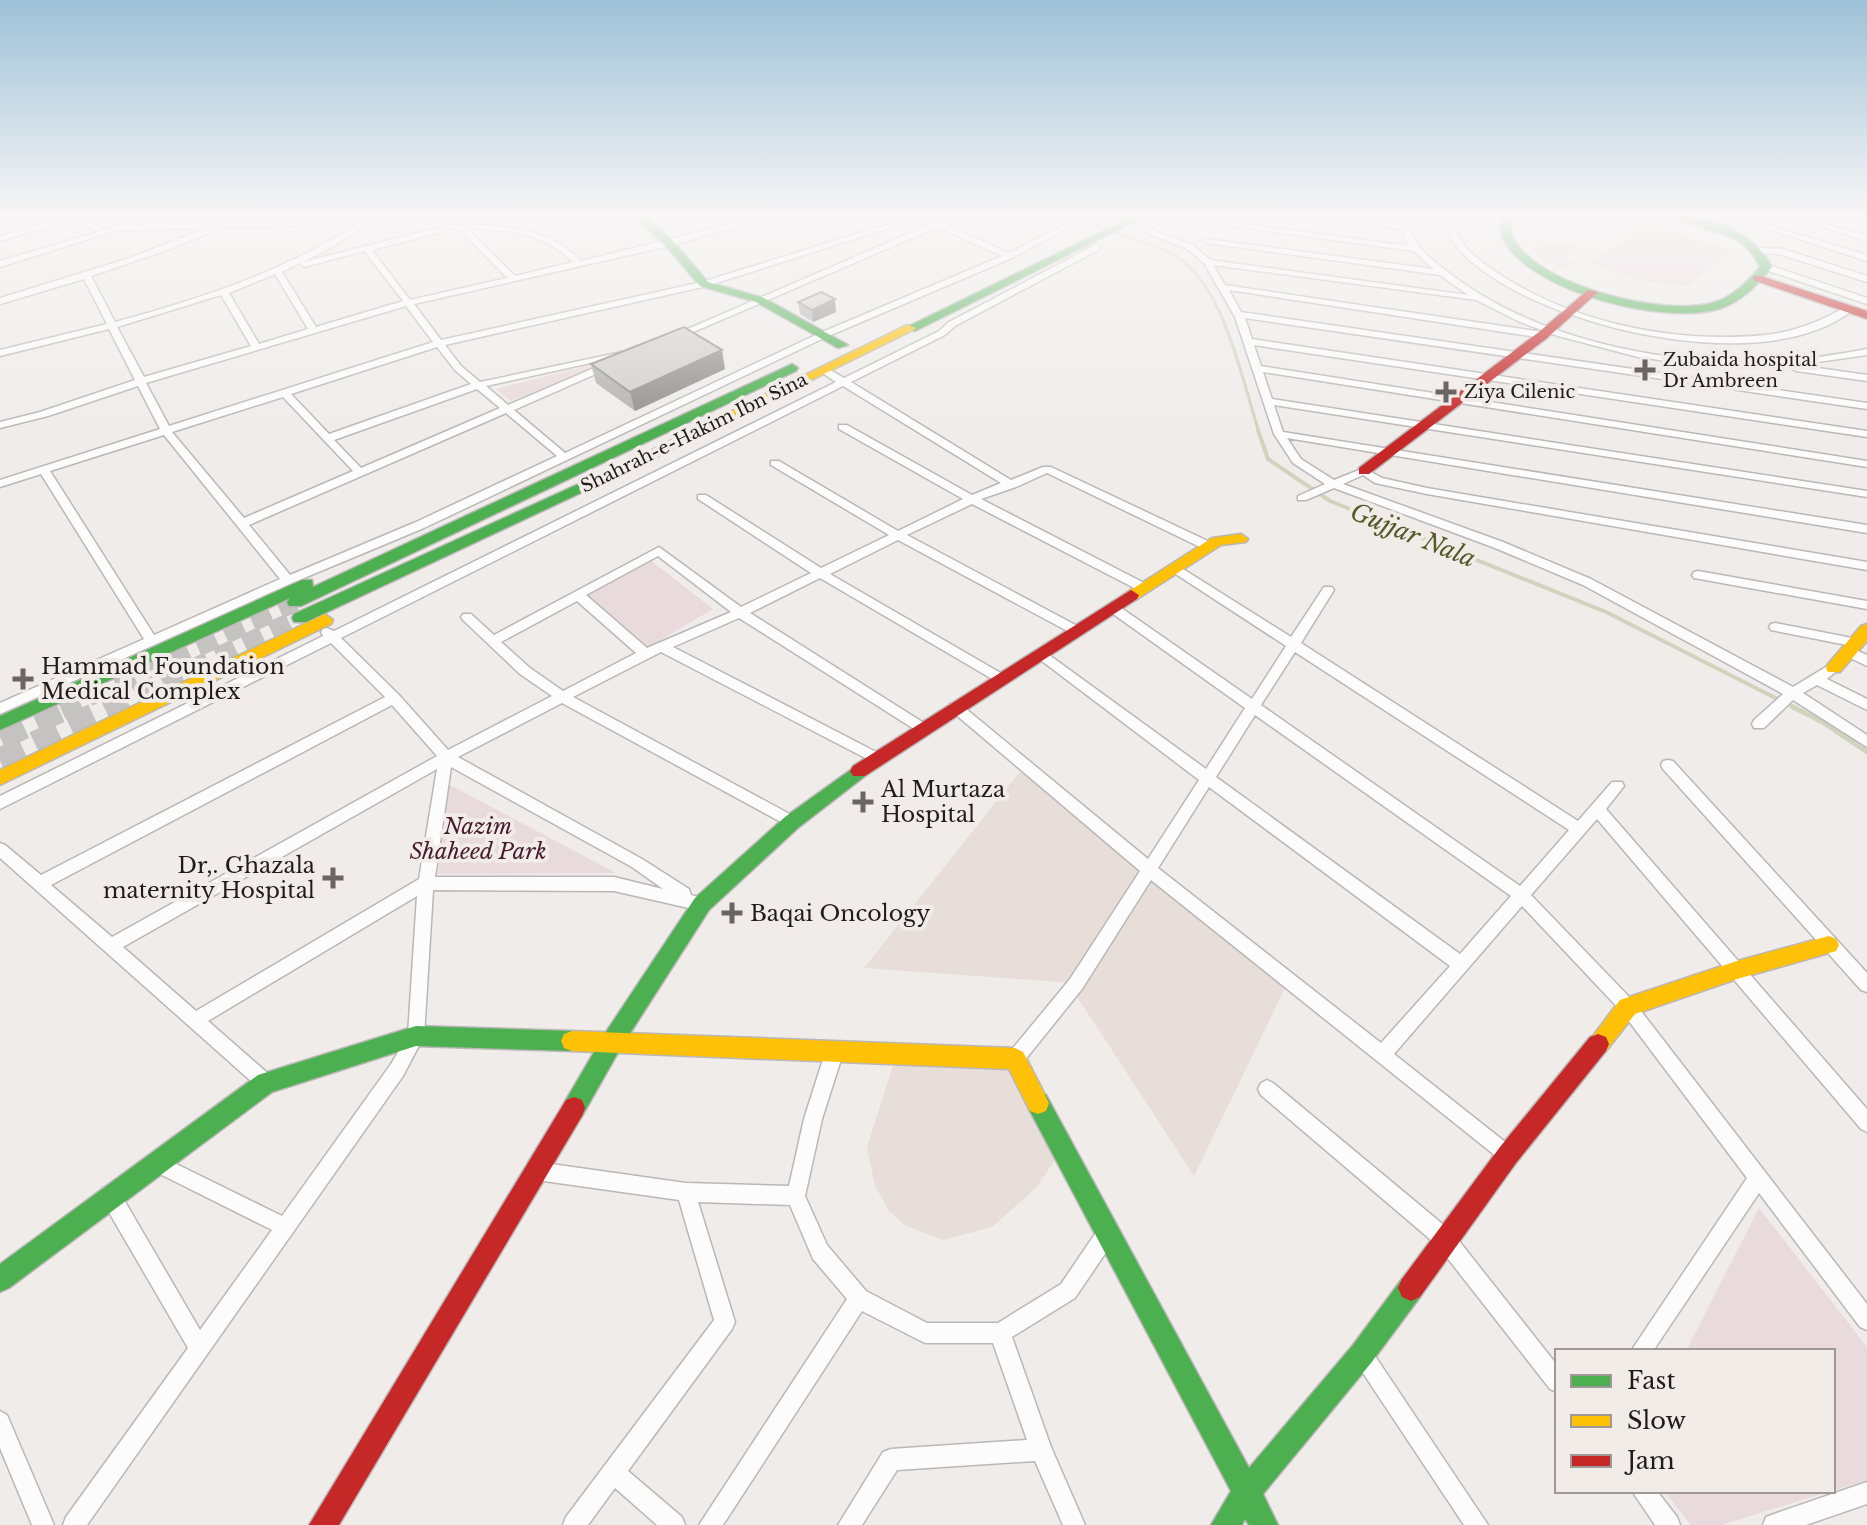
<svg xmlns="http://www.w3.org/2000/svg" width="1867" height="1525" font-family="'Libre Baskerville',serif">
<style>
.built{fill:#e7ded9}
.green{fill:#e9dade}
.lines{fill:none;stroke-linecap:round;stroke-linejoin:round}
.stream-far2{stroke:#d0d4be;stroke-width:3}
.stream-far1{stroke:#d0d4be;stroke-width:4}
.stream{stroke:#d0d4be;stroke-width:5}
.highway-tunnel-far1{stroke:#c5c3c1;stroke-width:20;stroke-dasharray:20 10;stroke-linecap:butt}
.highway-tunnel{stroke:#c5c3c1;stroke-width:26;stroke-dasharray:26 13;stroke-linecap:butt}
.street-casing{stroke:#bab7b6;stroke-width:3}
.fast-casing{stroke:#bab7b6;stroke-width:3}
.slow-casing{stroke:#bab7b6;stroke-width:3}
.jam-casing{stroke:#bab7b6;stroke-width:3}
.street{fill:#fdfcfc;fill-rule:evenodd}
.fast{fill:#4caf50;fill-rule:evenodd}
.slow{fill:#ffc107;fill-rule:evenodd}
.jam{fill:#c62828;fill-rule:evenodd}
.wall{fill:#b5b3b2}
.shaded-wall{fill:#939291}
.building{fill:#d2d0cf;stroke:#939291;stroke-width:2}
.poi-dot{fill:#686564;stroke:#f1ece8;stroke-width:3}
.labels{text-anchor:middle;dominant-baseline:central;stroke-width:8;stroke-linejoin:round;paint-order:stroke}
.far-poi-label{font-size:18px;fill:#1f1d1c;stroke:#f1ece8;text-anchor:start}
.far-street-label{font-size:18px;fill:#1f1d1c;stroke:#f1ece8}
.poi-label{font-size:22px;fill:#1f1d1c;stroke:#f1ece8;text-anchor:start}
.park-label{font-size:22px;font-style:italic;fill:#471a2f;stroke:#f1ece8}
.water-label{font-size:24px;font-style:italic;fill:#515c2a;stroke:#f1ece8}
</style>
<rect width="100%" height="100%" fill="#efecea"/>
<path class="built" d="M1026 764 1288 982 1194 1176 1072 989 1074 983 864 968Z
M897 1053 1015 1059 1063 1148 1036 1188 992 1227 943 1240 904 1225 889 1211 875 1186 867 1147Z"/>
<path class="green" d="M1647 224 1732 251 1687 286 1647 282 1591 263Z
M1570 243 1579 246 1563 257 1575 262 1563 271 1528 248Z
M591 365 594 367 511 401 495 389Z
M650 560 713 609 649 647 588 595Z
M448 784 616 873 438 874Z
M1759 1208 1867 1347V1480L1833 1491V1351H1686Z
M1664 1491H1831L1721 1525H1691Z"/>
<g class="lines">
<path class="stream-far2" d="M1070 217C1103 229 1139 238 1170 253 1224 280 1241 378 1259 432"/>
<path class="stream-far1" d="M1258 430 1268 459 1330 501 1606 612 1797 709"/>
<path class="stream" d="M1793 707 1821 721 1867 752"/>
<path class="highway-tunnel-far1" d="M61 709 295 602
M109 709 300 618"/>
<path class="highway-tunnel" d="M0 737 66 707
M0 761 113 707"/>
<defs>
<path id="street" d="M66 217H81L105 230 138 217H148L131 225 377 217 336 245 303 262 441 227 405 219 404 217C421 217 438 224 453 225 500 225 546 225 581 261L759 217H771L669 246 414 304 441 340 702 282 869 230 830 219 829 217C846 217 864 228 880 227 896 225 908 216 924 217L707 286 445 345 461 366 480 382 622 352V356L486 386 508 405 608 362H614V366L514 410 565 453 820 333 1002 256 938 227 677 339 669 337 931 224 925 222V218H931L1009 253 1079 217H1088L1012 258 826 337 424 528 292 583 0 714V703L144 639 41 474 0 487V480L160 429 138 386 48 416 0 428V422L40 412 135 380 109 329 0 356V350L107 324 84 279 0 304V298L130 258 206 228 118 230 0 267V261L98 232 74 219 0 241V236ZM357 224C283 272 200 299 115 322L91 276 162 252 214 231V228ZM452 229H459L507 278 410 300 372 250ZM468 229C507 229 544 233 573 262L515 276ZM364 251 403 301 316 327 282 272 300 263 304 267ZM275 274 308 329 259 344 229 293ZM221 295 251 346 144 377 117 327ZM406 306 433 342 169 426 146 383ZM437 347 455 370 471 384 329 434 291 394ZM477 389 500 408 361 468 334 440ZM283 397 353 471 244 518 172 432ZM506 413 557 456 416 522 290 575 249 525ZM164 435 280 579 154 635 50 471Z
M1175 217H1184L1156 232 1193 245 1210 260 1468 295 1440 275 1207 243 1203 241 1207 239 1433 269 1414 251 1237 227 1200 217H1212L1237 223 1409 246 1401 229 1322 219 1318 217H1338L1399 224V217H1407C1410 241 1425 255 1444 269 1517 328 1618 354 1710 361 1763 365 1815 359 1867 349V355L1797 365 1867 375V381L1796 371 1791 368 1794 366 1750 368 1710 367 1638 357 1558 336 1520 322 1476 300 1213 265 1225 285 1543 332 1548 335 1543 338 1229 290 1241 312 1867 403V409L1245 318 1252 339 1867 431V437L1254 345 1261 366 1867 461V467L1263 372 1272 399 1867 491V497L1274 405 1283 432 1867 525V533L1287 438 1301 459 1334 480 1364 468 1382 478 1427 488 1867 562V570L1427 494 1375 483 1363 475 1343 484 1503 542 1591 579 1793 687 1829 665H1839L1840 668 1827 679 1867 699V710L1817 685 1803 693 1867 735V747L1793 700 1764 728H1754L1752 724 1754 720 1783 694 1583 585 1495 548 1334 488 1306 500H1298V496L1325 484 1293 463 1274 434 1235 317 1204 263 1187 249 1145 232Z
M1444 217H1452C1456 243 1475 258 1496 272 1572 323 1674 344 1765 335 1795 332 1821 321 1846 307L1854 309C1771 377 1573 332 1492 277 1470 262 1447 245 1444 217Z
M1459 217H1479L1507 222 1503 224Z
M1730 217H1741L1867 255V261Z
M1792 217H1803L1867 236V241Z
M1851 217 1867 218V222L1852 219Z
M1097 244 1101 247 1100 249 955 326 945 335 851 382 1011 480 1043 467H1051L1212 543V549H1204L1047 473 1016 487 981 499 1148 585 1150 588 1148 591H1140L972 504 907 535 1081 628 1083 631 1081 634H1073L898 540 830 574 1004 675 1006 678 999 683 820 578 750 613 927 725 929 729 922 734 739 618 673 647 880 754 882 758 880 762 875 763 661 652 573 697 797 818 799 822 797 826 792 828 562 703 458 757 642 859 689 889 691 895 707 899 710 904 707 909 702 911 614 891 433 890 424 1036 403 1076 87 1525H63L66 1517 188 1348 103 1202 101 1195 103 1188 110 1186 117 1188 200 1330 272 1230 148 1168 145 1162 148 1156 154 1153 160 1156 282 1216 391 1064 408 1035 417 896 208 1021 272 1077 275 1083 272 1089 266 1091 260 1089 0 858V843L5 845 41 875 385 697 331 643 0 809V796L323 636 321 632 323 629 327 628 334 631 836 382 821 372V368H827L844 378 939 331 949 322ZM843 386 1001 483 972 495 847 425H839V429L963 499 898 531 779 461H771V465L889 535 821 568 706 495H698V499L811 573 741 607 659 547 494 635 471 614H463L461 617 463 620 520 674 552 696 448 750 399 695 341 638ZM658 556 731 612 647 648 586 595ZM577 601 636 653 563 691 530 668 501 642ZM392 705 437 756 112 937 51 885ZM451 767 632 867 663 889 614 877H435ZM437 769 419 879 196 1011 123 947Z
M1760 248 1783 249 1867 276V282L1779 254 1757 253V249Z
M1766 264 1867 298V304L1763 269 1762 267Z
M1175 564 1291 637 1324 587H1332L1334 590 1301 643 1578 821 1612 782H1622L1624 786 1606 809 1867 1109V1132L1861 1129 1597 819 1531 895 1634 1002 1867 1304V1330L1860 1327 1759 1193 1653 1351H1631L1747 1178 1622 1012 1522 906 1394 1054 1514 1149 1517 1155 1514 1161 1508 1164 1502 1161 1151 880 1082 989 1021 1065 1015 1067 1009 1065 1006 1059 1009 1053 1070 979 1140 871 948 708 950 704H960L1148 859 1199 780 1034 655 1035 652H1045L1206 769 1245 708 1109 611 1107 608 1109 605H1117L1252 699 1286 646 1171 571V565ZM1295 652 1569 830 1520 886 1261 705ZM1255 715 1511 896 1460 954 1216 777ZM1209 787 1450 966 1381 1043 1158 868Z
M1698 571 1867 601V609L1694 578 1692 575 1694 572Z
M1775 623 1857 639 1863 643 1857 647 1771 630 1769 627 1771 624Z
M1849 647 1867 655V666L1844 655 1843 652Z
M1668 760 1673 761 1867 973V992L1861 990 1663 769 1661 765 1663 761Z
M835 1042 841 1044 844 1050 822 1119 805 1196 827 1245 866 1291 927 1323H998L1061 1284 1101 1225 1108 1222 1115 1225 1118 1232 1115 1239 1075 1298 1012 1337 1051 1447 1085 1525H1063L1035 1461 897 1470 862 1525H838L883 1452 891 1449 1027 1440 993 1343H925L862 1311 723 1525H699L847 1299 813 1259 790 1205 698 1202 735 1322 732 1329 628 1471 682 1517 685 1525H657L615 1488 588 1525H563L566 1517 714 1320 679 1200 537 1180 530 1178 528 1171 530 1164 537 1162 686 1183 789 1186 804 1119 826 1050 829 1044Z
M1267 1080 1273 1083 1452 1232 1557 1365V1392L1550 1389 1438 1246 1261 1095 1258 1089 1261 1083Z
M1362 1344 1369 1347 1488 1525H1464L1355 1361 1352 1354 1355 1347Z
M0 1411 7 1415 54 1525H32L0 1448Z
M1867 1482V1504L1806 1525H1763L1766 1517 1774 1514Z
M1632 1491H1657L1677 1517 1680 1525H1655Z"/>
<path id="fast" d="M634 217H645L673 241 708 282 764 298 848 345 838 348 756 302 700 286 665 245Z
M1132 217H1144L915 331 905 328Z
M1500 217H1510C1511 224 1510 234 1514 240 1542 287 1662 316 1712 303 1732 298 1748 281 1760 267 1739 224 1704 237 1678 217 1715 217 1755 234 1772 267 1758 285 1741 302 1719 309 1665 325 1533 293 1504 241 1500 234 1500 225 1500 217Z
M792 364 798 368 796 371 301 606H289L287 602 290 598 0 730V716L302 580H312L313 587Z
M618 466 623 467V473L306 622H294L292 618 294 614Z
M859 764 865 766 868 771 865 776 799 827 709 910 620 1049 582 1116 574 1119 566 1116 563 1108 566 1100 604 1035 695 898 785 817Z
M416 1026 572 1031 580 1034 583 1041 580 1048 572 1051 416 1046 272 1092 9 1288 0 1292V1264L258 1075Z
M1038 1092 1046 1095 1249 1468 1353 1345 1402 1279 1411 1275 1420 1279 1424 1288 1420 1297 1371 1363 1263 1494 1278 1525H1249L1245 1519 1242 1525H1211L1231 1491 1030 1111 1027 1103 1030 1095Z"/>
<path id="slow" d="M907 325 917 328 623 473 618 474 611 470Z
M1241 534 1248 539 1246 542 1221 545 1137 599H1125L1123 595 1212 538Z
M325 614 333 620 331 624 0 785V770Z
M1867 624V641L1840 672H1828L1826 668 1828 664 1861 626Z
M1829 936 1836 939 1839 945 1836 951 1737 979 1635 1014 1606 1051 1598 1054 1590 1051 1587 1044 1620 1000 1737 961Z
M572 1031 1015 1048 1023 1052 1049 1103 1046 1111 1038 1114 1030 1111 1009 1069 572 1051 564 1048 561 1041 564 1034Z"/>
<path id="jam" d="M1753 276H1761L1867 311V319L1753 280Z
M1588 290 1598 292 1547 338 1369 474H1359V468L1539 332Z
M1131 590 1139 595 1137 599 865 776H853L850 771 853 766Z
M1598 1034 1606 1037 1609 1044 1606 1051 1516 1163 1420 1297 1411 1301 1402 1297 1398 1288 1402 1279 1500 1147 1590 1037Z
M574 1097 582 1100 585 1108 582 1116 339 1525H309L566 1100Z"/>
</defs>
<use href="#street" class="street-casing"/>
<use href="#fast" class="fast-casing"/>
<use href="#slow" class="slow-casing"/>
<use href="#jam" class="jam-casing"/>
<use href="#street" class="street"/>
<use href="#fast" class="fast"/>
<use href="#slow" class="slow"/>
<use href="#jam" class="jam"/>
</g>
<path class="wall" d="M798 302 836 312 813 322 800 314Z
M591 364 725 369 635 411 596 383Z"/>
<path class="shaded-wall" d="M835 299 836 312 813 322 812 310Z
M722 350 725 369 635 411 630 392Z"/>
<path class="building" d="M821 292 835 299 812 310 798 302Z
M684 327 722 350 630 392 591 364Z"/>
<linearGradient id="sky" x2="0" y2="1"><stop stop-color="#9ec1d7"/><stop offset="0.5" stop-color="#f8f6f6"/><stop offset="1" stop-color="#f8f6f6" stop-opacity="0"/></linearGradient>
<rect width="1867" height="430" fill="url(#sky)"/>
<g class="poi-dot">
<path d="M1641 358h8v8h8v8h-8v8h-8v-8h-8v-8h8z"/>
<path d="M1442 380h8v8h8v8h-8v8h-8v-8h-8v-8h8z"/>
<path d="M19 667h8v8h8v8h-8v8h-8v-8h-8v-8h8z"/>
<path d="M859 790h8v8h8v8h-8v8h-8v-8h-8v-8h8z"/>
<path d="M329 866h8v8h8v8h-8v8h-8v-8h-8v-8h8z"/>
<path d="M728 901h8v8h8v8h-8v8h-8v-8h-8v-8h8z"/>
</g>
<g class="labels">
<g class="far-poi-label">
<text x="1663" y="360">Zubaida hospital<tspan x="1663" dy="21">Dr Ambreen</tspan></text>
<text x="1464" y="392">Ziya Cilenic</text>
</g>
<g class="far-street-label">
<text transform="translate(694 433) rotate(-26)">Shahrah-e-Hakim Ibn Sina</text>
</g>
<g class="poi-label">
<text x="41" y="666">Hammad Foundation<tspan x="41" dy="25">Medical Complex</tspan></text>
<text x="881" y="789">Al Murtaza<tspan x="881" dy="25">Hospital</tspan></text>
<text x="315" y="865" text-anchor="end">Dr,. Ghazala<tspan x="315" dy="25">maternity Hospital</tspan></text>
<text x="750" y="913">Baqai Oncology</text>
</g>
<g class="park-label">
<text x="478" y="826">Nazim<tspan x="478" dy="25">Shaheed Park</tspan></text>
</g>
<g class="water-label">
<text transform="translate(1413 535) rotate(22)">Gujjar Nala</text>
</g>
</g>
<rect x="1555" y="1349" width="280" height="144" fill="#f1ece8" stroke="#9d9996" stroke-width="2"/>
<rect x="1571" y="1375" width="40" height="12" fill="#4caf50" stroke="#9d9996" stroke-width="2"/>
<text x="1627" y="1389" font-size="24" fill="#1f1d1c">Fast</text>
<rect x="1571" y="1415" width="40" height="12" fill="#ffc107" stroke="#9d9996" stroke-width="2"/>
<text x="1627" y="1429" font-size="24" fill="#1f1d1c">Slow</text>
<rect x="1571" y="1455" width="40" height="12" fill="#c62828" stroke="#9d9996" stroke-width="2"/>
<text x="1627" y="1469" font-size="24" fill="#1f1d1c">Jam</text>
</svg>
